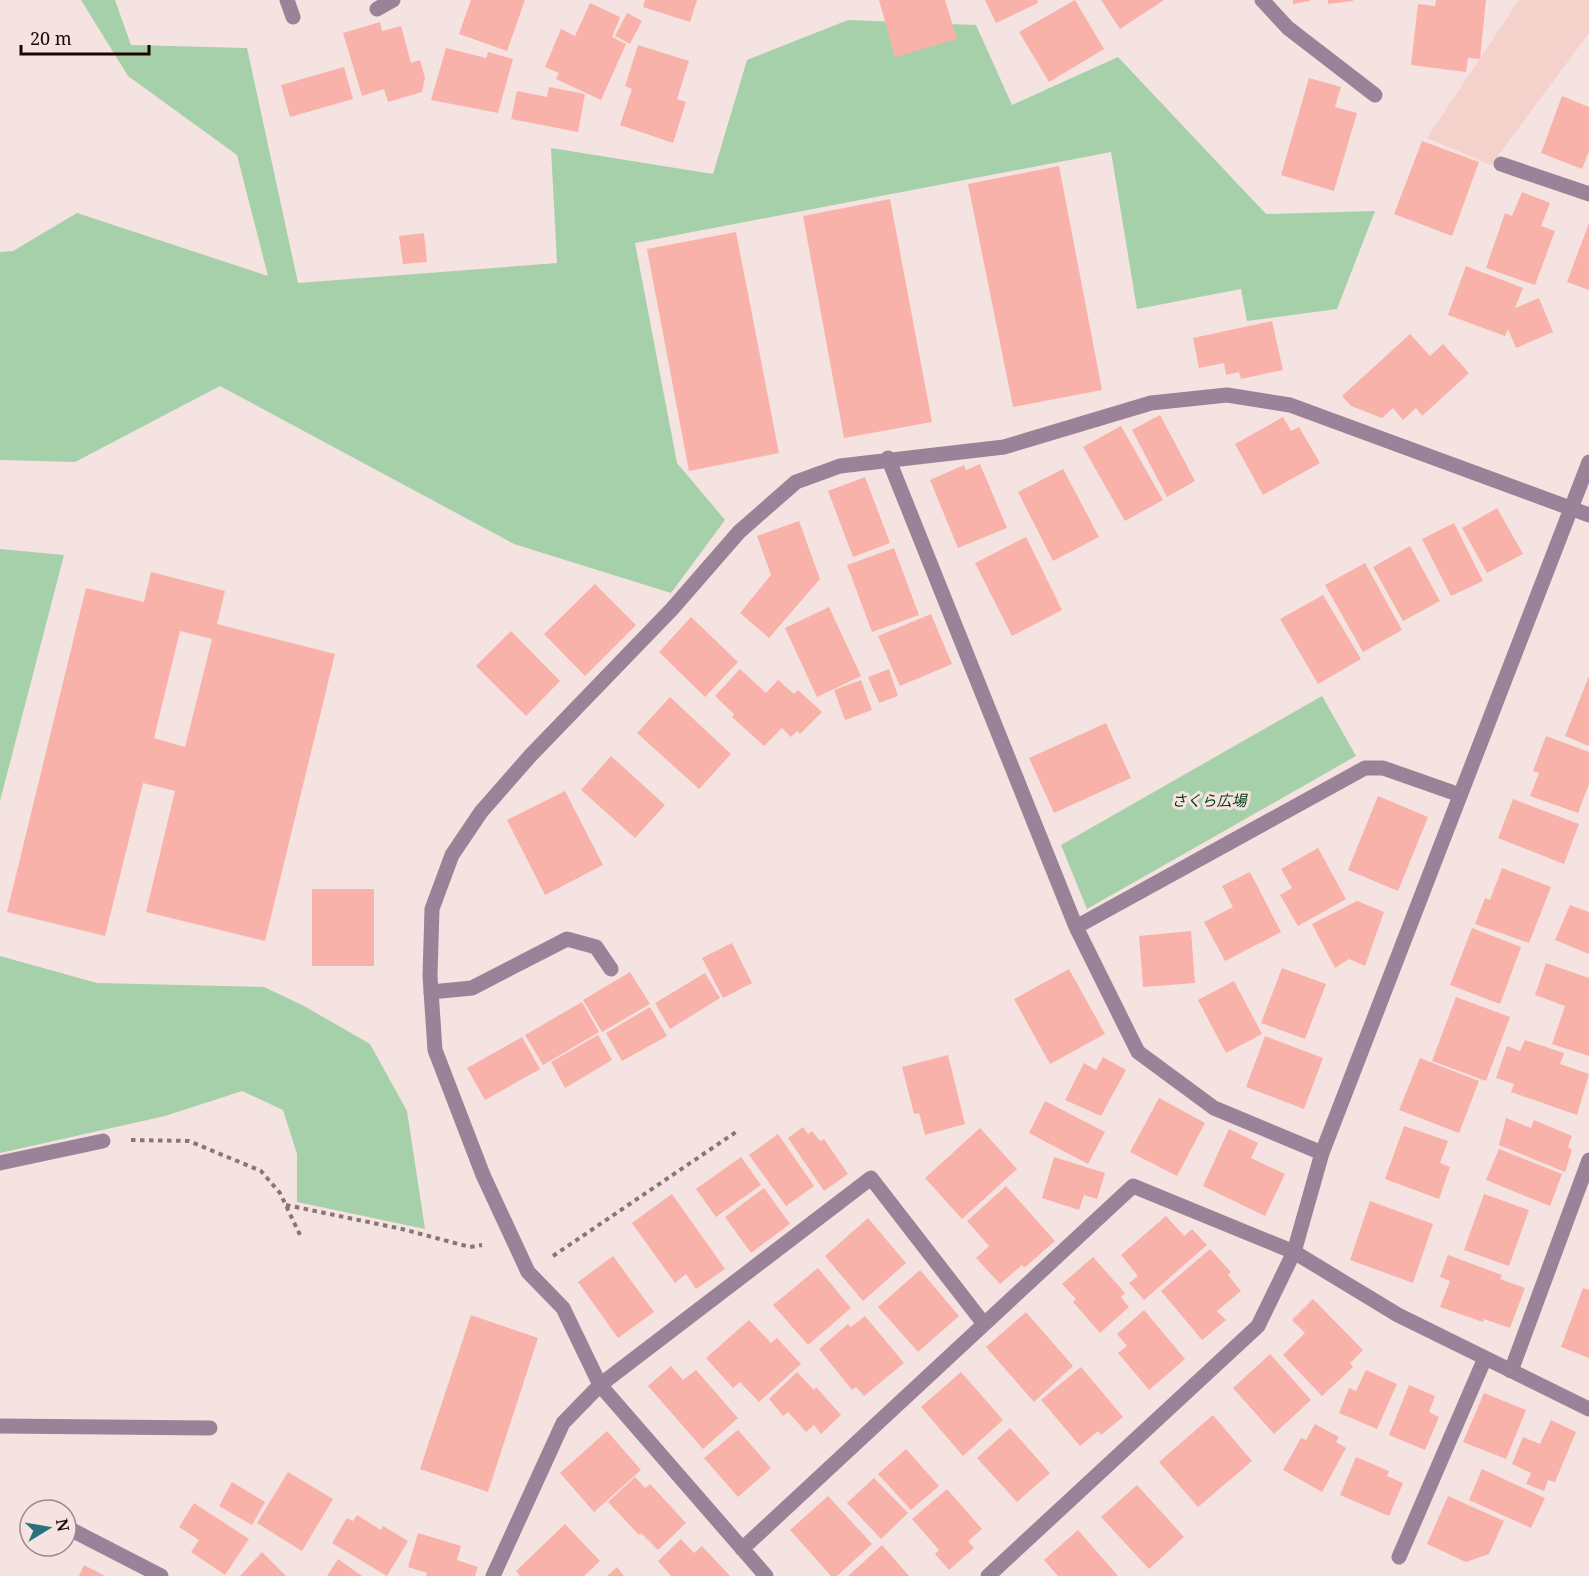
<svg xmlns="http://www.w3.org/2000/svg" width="1589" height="1576" font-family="'Noto Serif','Noto Sans JP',serif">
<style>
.built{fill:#f5d1cc}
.green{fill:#a6d0a9}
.building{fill:#f9b2a9;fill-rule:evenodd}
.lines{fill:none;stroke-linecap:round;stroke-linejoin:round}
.path{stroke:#8a7573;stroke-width:4;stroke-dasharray:4.5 4.5;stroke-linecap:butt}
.lane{stroke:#9a8399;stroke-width:15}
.street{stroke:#9a8399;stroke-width:15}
.labels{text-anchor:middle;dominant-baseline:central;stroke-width:6;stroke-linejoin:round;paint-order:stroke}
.park-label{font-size:15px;font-style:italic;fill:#00390d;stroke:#f4e3e1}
</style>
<rect width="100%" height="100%" fill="#f4e3e1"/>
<path class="built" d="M1519 0H1589V33L1491 165 1427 138Z"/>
<path class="green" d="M81 0H115L131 45 247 48 298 283 557 263 551 148 713 174 747 60 848 20 976 25 1012 105 1118 57 1266 214 1375 211 1337 309 1247 321 1241 289 1137 309 1111 152 635 243 677 463 725 520 671 593 514 544 220 386 75 462 0 460V252L13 251 77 213 268 276 237 155 128 76Z
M0 549 64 555 0 801Z
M1322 696 1356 756 1087 909 1061 845Z
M0 956 97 983 264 987 304 1006 370 1044 407 1111 425 1229 297 1202V1154L283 1110 242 1091 165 1116 0 1153Z"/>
<path class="building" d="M471 0H525L507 51 459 34Z
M645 0H697L690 22 643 7Z
M879 0H945L957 39 895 57Z
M985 0H1037L1038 3 996 23Z
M1075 0 1104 49 1049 82 1019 32Z
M1101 0H1164L1120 29Z
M1293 0H1310V1L1293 4Z
M1328 0H1353V1L1328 4Z
M1436 0H1486L1480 59 1468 58 1466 72 1411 65 1418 4 1435 6Z
M590 3 620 17 612 37 626 44 601 100 556 79 559 73 545 67 561 29 575 36Z
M627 13 642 21 630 44 615 36Z
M380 22 382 31 401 26 411 63 420 60 425 78 422 92 388 102 384 89 362 96 343 33Z
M638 45 689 61 677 99 686 102 673 143 620 125 632 89 625 86Z
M446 48 486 58 488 52 513 59 498 113 431 100Z
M344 67 353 99 290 117 281 85Z
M1309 78 1341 87 1335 107 1357 113 1334 191 1281 175Z
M549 87 585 94 578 132 511 119 517 91 547 97Z
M1562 96 1589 107V151L1582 169 1541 153Z
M1422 141 1479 162 1452 236 1394 214Z
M1059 166 1102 390 1013 407 968 184Z
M1522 192 1550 203 1541 226 1555 231 1535 285 1486 268 1505 213 1512 216Z
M890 199 932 422 844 438 803 216Z
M1589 223V290L1567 282Z
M736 232 779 453 689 471 647 249Z
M424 233 427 262 403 264 399 236Z
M1466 266 1523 288 1515 308 1539 298 1553 332 1516 348 1508 329 1505 336 1448 315Z
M1272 321 1283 370 1241 379 1239 372 1226 375 1224 363 1199 368 1193 338Z
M1410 334 1430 356 1443 344 1469 373 1422 416 1416 408 1403 420 1393 408 1382 418 1351 406 1342 396Z
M1160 415 1195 481 1167 497 1132 430Z
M1283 417 1291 431 1299 427 1320 463 1263 495 1235 444Z
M1121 426 1163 500 1125 521 1083 447Z
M980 464 1007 528 958 548 930 480 964 465 966 470Z
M1063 469 1099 537 1053 561 1018 492Z
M865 477 890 543 853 557 828 491Z
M1497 508 1523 554 1487 573 1462 528Z
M799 521 820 579 769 638 740 613 771 575 757 536Z
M1454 523 1483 581 1451 596 1422 539Z
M1026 537 1062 610 1012 636 975 563Z
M1410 546 1440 601 1403 621 1373 567Z
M894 548 919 615 872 632 847 565Z
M1365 563 1402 630 1363 652 1325 585Z
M151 572 225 591 217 624 335 654 265 941 146 912 175 791 143 783 105 936 7 912 86 588 144 602ZM180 631 212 639 185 747 154 738Z
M595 584 636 625 585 676 544 634Z
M1323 595 1361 659 1318 684 1280 619Z
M829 607 861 676 817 697 785 628Z
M931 614 952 664 900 686 878 636Z
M691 617 738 662 705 697 659 652Z
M511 631 560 681 526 716 476 666Z
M740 669 766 693 778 680 794 694 798 690 822 712 800 734 797 731 791 737 782 728 764 746 732 717 734 714 715 696Z
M889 669 898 696 879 703 868 677Z
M1589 676V746L1565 736Z
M861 680 872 710 845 720 834 690Z
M670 697 731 754 699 789 637 733Z
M1106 723 1131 778 1054 813 1029 758Z
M1546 736 1589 752V784L1578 813 1530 796 1539 773 1533 771Z
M611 756 665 805 635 838 581 790Z
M565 791 603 865 545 895 507 820Z
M1378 796 1428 817 1398 891 1348 870Z
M1513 799 1579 824 1564 864 1498 838Z
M1318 848 1346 899 1298 926 1280 895 1292 888 1281 869Z
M1502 868 1551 887 1529 943 1475 924 1485 898 1490 900Z
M1250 872 1281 932 1225 961 1204 922 1233 907 1222 886Z
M312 889H374V966H312Z
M1357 901 1384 912 1365 966 1349 959 1335 968 1312 924Z
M1570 905 1589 912V954L1555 940Z
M1472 928 1521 947 1500 1004 1450 985Z
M1191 931 1195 983 1143 987 1139 936Z
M732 943 752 983 723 998 702 958Z
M1546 963 1589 978V1056L1552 1044 1565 1006 1535 995Z
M1282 968 1326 984 1305 1039 1261 1023Z
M1069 969 1105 1034 1050 1064 1014 999Z
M630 972 650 1004 602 1032 583 1000Z
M705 973 720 998 670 1029 655 1003Z
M1234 981 1262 1034 1226 1053 1198 1000Z
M1456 997 1510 1017 1486 1081 1432 1061Z
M582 1002 599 1032 543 1065 525 1035Z
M650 1007 667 1036 622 1061 606 1033Z
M598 1035 612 1060 565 1088 551 1062Z
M1265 1036 1323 1058 1304 1109 1246 1087Z
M522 1037 540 1069 485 1100 467 1068Z
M1525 1040 1564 1053 1560 1064 1589 1074 1577 1115 1511 1092 1514 1084 1496 1078 1507 1046 1520 1051Z
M948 1055 965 1124 925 1135 919 1113 914 1114 902 1067Z
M1103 1057 1126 1070 1101 1116 1065 1100 1084 1063 1096 1070Z
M1420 1058 1479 1081 1459 1133 1399 1110Z
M1159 1098 1205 1123 1177 1176 1130 1152Z
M1045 1101 1105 1132 1088 1164 1029 1133Z
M1506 1118 1531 1128 1534 1120 1572 1136 1568 1147 1572 1150 1565 1172 1499 1145Z
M1404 1126 1448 1141 1440 1163 1450 1167 1439 1199 1385 1179Z
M803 1127 808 1134 812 1131 820 1141 824 1139 848 1174 824 1191 788 1138Z
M980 1128 1017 1169 962 1219 925 1178Z
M1229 1129 1258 1143 1251 1158 1285 1174 1265 1216 1203 1186Z
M778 1134 814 1186 786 1206 749 1155Z
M1499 1149 1562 1174 1550 1206 1486 1180Z
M741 1157 761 1185 716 1217 696 1189Z
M1054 1157 1105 1173 1097 1199 1084 1195 1079 1210 1042 1198Z
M1006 1186 1055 1241 1024 1268 1022 1265 1000 1284 976 1258 989 1246 967 1221Z
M764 1188 790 1224 751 1253 725 1217Z
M672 1194 725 1269 696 1289 686 1274 675 1283 632 1223Z
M1484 1194 1529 1210 1509 1266 1464 1250Z
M1370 1201 1433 1224 1413 1283 1350 1260Z
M1166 1216 1184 1236 1192 1229 1207 1245 1144 1300 1129 1283 1138 1276 1121 1255Z
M868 1218 906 1263 863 1301 825 1256Z
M1210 1249 1231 1272 1228 1275 1241 1291 1217 1311 1226 1320 1202 1340 1161 1291Z
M1448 1255 1502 1275 1500 1279 1525 1288 1510 1328 1484 1319 1483 1322 1440 1307 1450 1281 1440 1277Z
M613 1256 654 1312 618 1338 578 1282Z
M1093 1257 1125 1293 1121 1297 1129 1307 1100 1333 1073 1302 1076 1299 1062 1284Z
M818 1268 851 1308 808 1345 773 1305Z
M920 1270 959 1316 918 1352 878 1307Z
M1583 1288 1589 1290V1358L1561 1347Z
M1313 1299 1363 1350 1350 1363 1353 1367 1322 1396 1283 1355 1305 1333 1292 1320Z
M1144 1310 1185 1359 1149 1390 1118 1353 1127 1346 1117 1334Z
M1026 1312 1073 1366 1034 1402 986 1347Z
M471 1315 538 1338 488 1492 420 1469Z
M865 1316 904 1363 864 1396 856 1387 852 1390 819 1349 848 1324 851 1327Z
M749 1320 771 1343 777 1338 801 1364 759 1402 740 1382 733 1388 706 1358Z
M1270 1354 1311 1400 1274 1434 1233 1388Z
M671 1366 683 1380 696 1370 738 1418 703 1449 648 1386Z
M1081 1367 1123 1417 1101 1435 1098 1431 1080 1446 1041 1400Z
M1366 1370 1397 1384 1377 1429 1339 1413 1349 1388 1356 1391Z
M797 1372 814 1390 816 1387 841 1415 821 1434 814 1425 806 1432 788 1412 783 1416 769 1399Z
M961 1372 1003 1420 963 1456 921 1407Z
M1409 1385 1435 1396 1429 1412 1439 1417 1425 1450 1389 1435Z
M1484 1393 1526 1410 1506 1459 1463 1442Z
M1213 1415 1252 1461 1198 1507 1159 1462Z
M1551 1420 1576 1432 1555 1482 1548 1480 1544 1491 1526 1484 1531 1473 1512 1464 1523 1437 1540 1444Z
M1315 1424 1339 1437 1336 1442 1346 1448 1322 1492 1283 1470 1301 1438 1306 1440Z
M1010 1428 1050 1473 1017 1502 977 1458Z
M738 1430 771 1468 738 1497 704 1458Z
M607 1431 641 1470 594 1512 560 1473Z
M906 1449 939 1486 911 1510 878 1474Z
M1356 1457 1389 1471 1387 1476 1403 1483 1389 1516 1340 1495Z
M1482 1469 1545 1498 1531 1528 1469 1500Z
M288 1472 333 1499 302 1551 257 1523Z
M635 1477 645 1488 650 1484 686 1523 658 1550 641 1533 639 1535 608 1502Z
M874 1478 908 1513 881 1539 847 1503Z
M232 1482 265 1502 252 1525 219 1506Z
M1137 1485 1184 1537 1149 1569 1101 1517Z
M947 1489 982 1529 968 1541 974 1548 949 1570 935 1554 939 1550 912 1519Z
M828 1496 872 1544 837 1576H831L790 1530Z
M1448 1496 1504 1521 1489 1554 1466 1562 1427 1544Z
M194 1503 249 1539 225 1575 191 1552 199 1540 179 1527Z
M357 1515 381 1530 383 1526 408 1541 387 1576 332 1543 347 1518 353 1521Z
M565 1524 600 1561 584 1576H520L516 1571Z
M1078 1530 1118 1576H1058L1044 1560Z
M418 1533 461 1546 457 1560 478 1567 475 1576H426L427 1573 408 1567Z
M681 1539 694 1553 702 1546 730 1576H671L658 1561Z
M882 1545 909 1576H848Z
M262 1552 286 1576H240Z
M338 1559 362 1576H327Z
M84 1565 105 1576H79Z
M617 1567 624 1576H607Z"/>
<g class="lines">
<path class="path" d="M131 1140 189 1141 261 1171 280 1193 300 1235
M286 1205 402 1229 470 1247 482 1245
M553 1256 736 1132"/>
<path class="lane" d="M431 992 472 988 567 939 596 947 611 969"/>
<path class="street" d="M287 0 293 17
M1262 0 1288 28 1375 95
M377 9 393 0
M1501 164 1589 194
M888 458 1076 927 1138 1052 1214 1108 1322 1153
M1076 927 1365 768H1383L1460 795
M0 1163 103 1141
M1511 1371 1589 1160
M0 1426 210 1428
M66 1527 161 1576
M742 1549 1133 1186 1294 1252 1398 1315 1589 1409
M1399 1557 1485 1358
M493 1576 563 1423 600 1385 871 1178 984 1324
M766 1576 600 1385 563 1308 528 1272 483 1175 435 1050 430 976 432 909 452 855 481 812 531 755 672 609 739 532 796 482 840 466 1004 447 1151 403 1227 395 1290 405 1589 515
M988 1576 1258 1326 1294 1252 1322 1153 1589 462"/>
</g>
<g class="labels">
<g class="park-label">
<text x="1209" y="800">さくら広場</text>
</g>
</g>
<g transform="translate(48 1528) rotate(79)"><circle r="28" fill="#f4e3e1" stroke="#9e8a88" stroke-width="1.5"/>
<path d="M0-4.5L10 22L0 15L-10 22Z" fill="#29717b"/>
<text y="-9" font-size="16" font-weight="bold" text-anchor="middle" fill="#1d0403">N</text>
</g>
<path d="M21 45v9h128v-9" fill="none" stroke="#1d0403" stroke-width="3"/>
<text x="30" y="45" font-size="18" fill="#1d0403" stroke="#f4e3e1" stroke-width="4.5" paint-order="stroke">20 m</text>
</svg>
